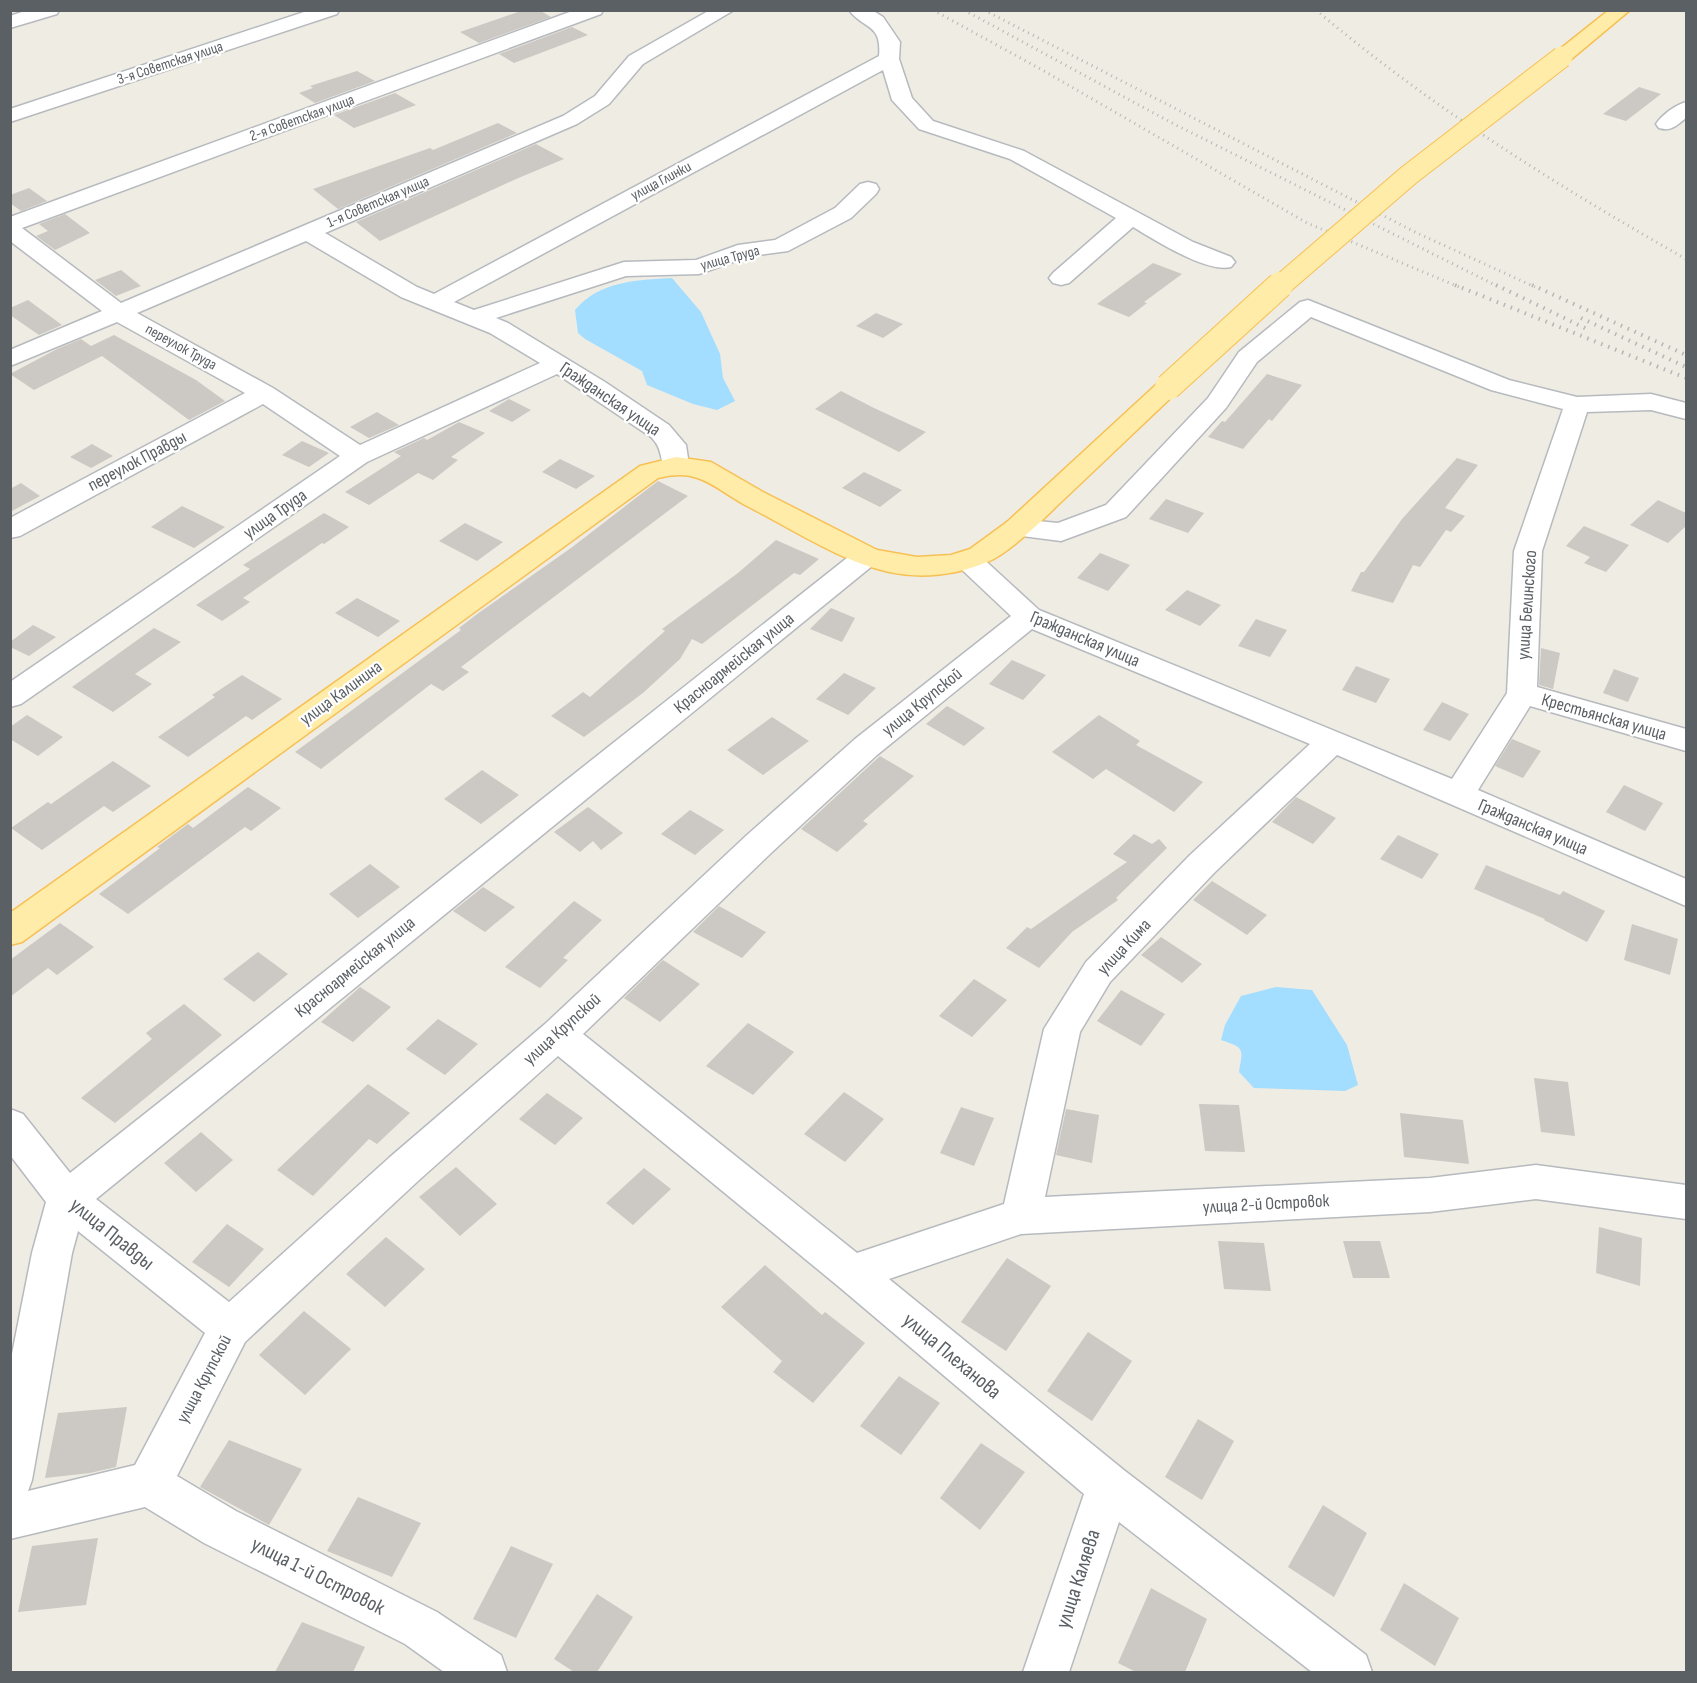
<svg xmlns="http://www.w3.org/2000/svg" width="1697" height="1683" font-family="'Sofia Sans Condensed',sans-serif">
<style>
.water{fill:#a3ddff}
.building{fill:#ccc8c3}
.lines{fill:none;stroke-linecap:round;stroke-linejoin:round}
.minor-casing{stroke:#b6babe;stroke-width:3}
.major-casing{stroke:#f7c054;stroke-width:3}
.minor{fill:#fff;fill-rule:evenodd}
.major{fill:#ffeca8;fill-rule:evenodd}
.rail-far1{stroke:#b5b6b6;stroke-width:3;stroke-dasharray:1 4.5;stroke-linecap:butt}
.rail{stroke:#b5b6b6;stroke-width:4;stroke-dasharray:1.5 6;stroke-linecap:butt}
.major-bridge-far1-casing{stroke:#f7c054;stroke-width:23;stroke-linecap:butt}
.major-bridge-casing{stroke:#f7c054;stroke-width:28;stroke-linecap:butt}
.major-bridge-far1{stroke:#ffeca8;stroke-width:21}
.major-bridge{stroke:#ffeca8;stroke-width:26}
.labels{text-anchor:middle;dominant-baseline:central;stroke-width:4.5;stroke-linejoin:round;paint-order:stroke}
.far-street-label{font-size:15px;fill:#5b6065;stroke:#fff}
.street-label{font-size:18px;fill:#5b6065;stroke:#fff}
.near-street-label{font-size:21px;fill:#5b6065;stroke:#fff}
</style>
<rect width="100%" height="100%" fill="#efece3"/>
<path class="water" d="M672 278 701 312 720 354 723 378 735 401 717 410 693 404 647 385 642 371 585 339 578 333 575 310C599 281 637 280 672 278Z
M1276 987 1312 990 1347 1045 1358 1085 1345 1091 1254 1088 1239 1072C1243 1048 1245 1048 1221 1040L1225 1025 1241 996Z"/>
<path class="building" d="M524 10H539L551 17 479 43 460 32Z
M572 27 588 35 514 63 499 54Z
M357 71 375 81 315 103 299 93 313 88 310 86Z
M1639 87 1661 94 1626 121 1603 114Z
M395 93 416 105 354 128 334 115Z
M498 123 517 133 338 209 313 189 430 148 433 150Z
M536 144 564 159 516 179 380 241 356 222Z
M29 188 47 201 21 211 10 203V195Z
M65 214 90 233 55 250 36 236 48 231 39 224Z
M1153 263 1182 274 1144 302 1147 303 1129 317 1097 304Z
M121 270 141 286 116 296 95 280Z
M28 300 62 325 39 335 10 315V308Z
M876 313 903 324 883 338 856 326Z
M114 335 196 380 225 401 189 420 102 356 34 390 10 374 57 349 81 339 91 346Z
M1267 374 1302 385 1272 421 1269 419 1243 449 1208 437 1222 421 1225 422Z
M841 391 874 408 926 432 899 452 815 409Z
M509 399 531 410 512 422 489 411Z
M377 412 399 425 369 438 350 427Z
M459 422 485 433 451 457 458 460 433 480 418 473 369 505 345 492 401 456 394 452 424 438 427 440Z
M302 441 329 453 309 467 282 455Z
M92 444 113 456 91 468 70 457Z
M1457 458 1478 465 1445 508 1465 516 1451 532 1446 530 1420 567 1413 565 1393 603 1351 591 1361 572H1364L1402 519Z
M560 459 595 476 576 489 542 472Z
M864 472 902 490 880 507 842 488Z
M658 481 688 496 461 667 469 672 443 691 431 684 321 769 295 752 461 630 459 628 480 612 571 548Z
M21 483 40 496 10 512V489Z
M1166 499 1204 513 1188 533 1149 519Z
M1658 500 1686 513V526L1668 543 1630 525Z
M182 506 225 527 194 548 151 527Z
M324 513 349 527 324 544 322 543 243 598 250 602 222 621 196 605 250 569 243 565Z
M465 523 503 542 477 561 439 541Z
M1584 526 1629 545 1606 572 1584 563 1590 557 1566 546Z
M776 540 819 559 800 575 794 573 702 644 692 639 680 659 643 693 584 737 551 716 583 692 590 697 665 631 662 629 738 573Z
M1100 553 1130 565 1108 591 1077 578Z
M1187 590 1221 605 1200 626 1165 610Z
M357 598 400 621 378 637 335 613Z
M831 608 855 618 842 642 810 629Z
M1256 619 1287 630 1270 657 1238 646Z
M33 625 56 637 29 656 10 647V642Z
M154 628 181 642 135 674 152 684 113 712 72 687Z
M1541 648 1560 653 1553 689 1539 685Z
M1012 660 1046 675 1023 700 989 684Z
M1356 666 1390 679 1376 703 1342 690Z
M1614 669 1639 678 1628 702 1603 693Z
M844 673 876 688 848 715 816 699Z
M242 675 282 699 252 720 246 716 188 757 158 737 215 697 212 695Z
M1442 702 1469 714 1450 741 1423 730Z
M947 706 985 728 964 746 926 724Z
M27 715 63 737 38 756 10 739V727Z
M1099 715 1140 741 1136 745 1203 782 1174 812 1106 769 1093 779 1052 752Z
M772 717 809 741 763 775 727 750Z
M1512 739 1541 751 1523 778 1495 766Z
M880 756 914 776 863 821 868 824 837 852 801 829Z
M113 761 151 786 113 812 104 806 42 850 11 828 48 802 51 804Z
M482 770 519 795 481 824 444 799Z
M1624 785 1663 803 1645 831 1606 812Z
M248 787 281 808 251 831 245 827 128 914 99 894 160 848 157 847 188 824 193 828Z
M1296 797 1336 818 1313 844 1272 822Z
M588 807 623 833 601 850 593 841 580 852 554 832Z
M690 810 724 830 695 855 661 834Z
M1134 834 1152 844 1159 839 1167 848 1116 898 1118 900 1072 932 1039 968 1006 948 1027 927 1031 929 1127 862 1113 854Z
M1398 835 1439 854 1422 879 1380 859Z
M370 864 400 887 358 918 329 894Z
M1486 865 1560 895 1563 891 1605 911 1587 942 1544 920 1545 919 1474 889Z
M1212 881 1267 915 1247 935 1193 900Z
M483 887 515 907 485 932 453 911Z
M574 901 602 920 563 958 568 960 540 988 505 967Z
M719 906 766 932 742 958 693 932Z
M60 923 94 947 57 975 48 968 10 997V960Z
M1632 924 1678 939 1670 975 1624 960Z
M1161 937 1202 964 1182 983 1141 955Z
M258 952 288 974 254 1002 223 979Z
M663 960 700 984 660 1022 624 998Z
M974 979 1007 1000 972 1037 939 1016Z
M360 987 391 1007 353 1042 321 1022Z
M1121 990 1165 1014 1141 1046 1097 1021Z
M184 1004 222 1035 115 1123 81 1098 152 1039 146 1033Z
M438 1019 478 1044 445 1075 406 1049Z
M748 1023 794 1052 753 1095 706 1066Z
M1534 1078 1568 1082 1575 1136 1541 1132Z
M368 1084 410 1113 377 1144 369 1139 313 1196 277 1170Z
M844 1092 884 1119 845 1162 804 1134Z
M547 1093 583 1118 555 1145 519 1119Z
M1199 1104 1239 1105 1245 1152 1205 1151Z
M961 1107 994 1118 974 1166 940 1153Z
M1066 1109 1099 1115 1092 1163 1056 1155Z
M1400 1113 1463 1120 1469 1164 1404 1157Z
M201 1132 233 1160 196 1192 164 1163Z
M456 1167 497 1204 460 1236 419 1197Z
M644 1168 671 1189 633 1225 606 1203Z
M227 1224 264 1249 229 1287 192 1262Z
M1599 1227 1642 1238 1640 1286 1596 1273Z
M386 1237 425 1269 385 1307 346 1274Z
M1218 1241 1264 1243 1271 1291 1224 1289Z
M1343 1241H1380L1390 1278H1353Z
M1007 1258 1051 1286 1006 1351 961 1322Z
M765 1265 822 1315 825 1312 865 1343 813 1403 773 1372 782 1361 721 1307Z
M304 1311 351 1349 305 1395 259 1355Z
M1088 1332 1132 1361 1092 1421 1047 1391Z
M899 1376 940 1403 901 1455 860 1426Z
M127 1407 116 1467 90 1473 45 1478 58 1413Z
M1198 1419 1234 1441 1202 1500 1165 1477Z
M229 1440 302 1469 269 1525 200 1487Z
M981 1443 1025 1472 980 1530 940 1498Z
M358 1497 421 1523 392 1577 327 1551Z
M1323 1505 1367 1533 1334 1597 1288 1567Z
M98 1538 86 1605 18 1612 32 1546Z
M511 1546 553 1564 516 1638 473 1619Z
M1404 1583 1459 1618 1435 1666 1380 1630Z
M1151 1588 1207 1619 1185 1672H1136L1118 1663Z
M597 1594 633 1617 597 1672H574L554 1659Z
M302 1622 365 1647 353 1672H275Z"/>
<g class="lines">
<defs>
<path id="minor" d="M28 10H59L57 14 10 28V16Z
M310 10H339L337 14 10 122V109Z
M575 10H603L601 14 22 228 121 303 563 116 595 96 629 56 710 10H734L643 64 609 104 577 124 325 233 417 287 434 294 879 56C882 23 864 30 849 10H872L883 17 900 42 899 59 912 98 933 121 1024 151 1193 242 1231 257 1235 262 1231 267C1206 273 1155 240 1133 227L1069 283 1061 285 1053 283 1049 278 1053 273 1116 218 1010 159 919 129 892 100 883 70 454 302 474 310 624 262 696 260 738 245 775 240 835 208 860 184 868 182 876 184 879 189 876 194 851 218 788 251 750 256 699 274 626 276 496 318 508 323 605 382 669 425 686 445 689 465 685 471 676 473 667 471C658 458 664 450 651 437L557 374 367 462 21 704 10 707V682L340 456 263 404 20 536 10 538V518L245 393 117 322 10 366V350L102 311 10 241V217ZM306 241 401 297 490 333 540 363 360 445 273 388 137 313Z
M1686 102V118C1677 125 1671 132 1659 128L1656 124C1662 115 1675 105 1686 102Z
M1308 300 1509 380 1577 397 1651 394 1686 403V419L1651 410 1587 412 1542 551 1537 687 1686 729V751L1530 706 1478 790 1686 879V906L1337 755 1214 873 1110 982 1080 1032 1045 1197 1430 1178 1536 1165 1686 1185V1219L1536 1199 1430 1212 1021 1234 889 1279 1125 1471 1366 1655 1372 1672H1312L1119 1522 1069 1672H1023L1084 1494 838 1286 558 1056 418 1181 245 1342 177 1476 236 1511 437 1612 501 1655 507 1672H444L405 1644 204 1543 145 1507 10 1539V1364L32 1253 46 1202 10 1155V1109L23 1114 70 1173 857 550 867 547 877 550 881 556 877 562 96 1199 229 1302 390 1157 545 1024 747 835 855 739 1011 616 958 566 954 560 958 554 968 551 978 554 1039 610 1452 779 1507 693 1514 551 1563 409 1491 390 1311 317 1257 362 1226 408 1126 517 1061 541 1007 534 1003 528 1007 522 1017 519 1058 523 1106 505 1208 398 1239 352 1300 302ZM1032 629 1310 744 1190 855 1086 962 1044 1029 1004 1204 857 1253 583 1034 771 853 877 755ZM78 1231 205 1333 135 1465 28 1491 32 1480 72 1253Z"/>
<path id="major" d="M1609 10H1630L1569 61H1555L1552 57 1555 53Z
M1168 379 1177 382 1181 387 1177 392C1138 429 1100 465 1061 502 1042 520 1011 552 987 562 957 575 922 579 889 572 840 561 794 530 749 507 714 489 701 467 658 478L22 942 10 945V913L640 466 676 457 711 462 763 492 877 550 917 557 951 555 970 549 1007 522 1159 382Z"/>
</defs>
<use href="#minor" class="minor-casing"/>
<use href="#major" class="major-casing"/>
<use href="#minor" class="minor"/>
<use href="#major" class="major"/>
<path class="rail-far1" d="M933 10 1044 71 1307 223 1459 287
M964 10 1174 124 1499 287
M984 10 1417 233 1535 287
M1316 10C1431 107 1556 185 1686 259"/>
<path class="rail" d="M1455 285 1686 378
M1496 285 1589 330
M1532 285 1686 355
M1581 318 1686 367"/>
<defs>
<path id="major-bridge-far1" d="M1279 287 1409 175 1562 57"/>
<path id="major-bridge" d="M1168 387 1280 285"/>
</defs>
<use href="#major-bridge-far1" class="major-bridge-far1-casing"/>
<use href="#major-bridge" class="major-bridge-casing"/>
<use href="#major-bridge-far1" class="major-bridge-far1"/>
<use href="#major-bridge" class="major-bridge"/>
</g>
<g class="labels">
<g class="far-street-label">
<text transform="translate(170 63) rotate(-18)">3-я Советская улица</text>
<text transform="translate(302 118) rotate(-20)">2-я Советская улица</text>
<text transform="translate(661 181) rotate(-28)">улица Глинки</text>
<text transform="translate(378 202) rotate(-23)">1-я Советская улица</text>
<text transform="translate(730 258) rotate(-15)">улица Труда</text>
<text transform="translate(181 347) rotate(29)">переулок Труда</text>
</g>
<g class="street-label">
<text transform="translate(610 399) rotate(34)">Гражданская улица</text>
<text transform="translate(137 461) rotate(-28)">переулок Правды</text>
<text transform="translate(275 514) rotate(-35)">улица Труда</text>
<text transform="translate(1527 605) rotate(-86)">улица Белинского</text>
<text transform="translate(1085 639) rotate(23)">Гражданская улица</text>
<text transform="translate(734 663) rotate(-39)">Красноармейская улица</text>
<text transform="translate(341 693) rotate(-36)">улица Калинина</text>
<text transform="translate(922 702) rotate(-39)">улица Крупской</text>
<text transform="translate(1604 717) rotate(16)">Крестьянская улица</text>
<text transform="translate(1533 827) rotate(23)">Гражданская улица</text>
<text transform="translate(1124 947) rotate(-47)">улица Кима</text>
<text transform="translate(355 967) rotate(-39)">Красноармейская улица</text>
<text transform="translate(562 1029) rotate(-42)">улица Крупской</text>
<text transform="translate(1266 1204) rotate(-3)">улица 2-й Островок</text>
<text transform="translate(204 1379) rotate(-62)">улица Крупской</text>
</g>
<g class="near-street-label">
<text transform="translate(112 1234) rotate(39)">улица Правды</text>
<text transform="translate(952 1356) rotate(40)">улица Плеханова</text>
<text transform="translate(318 1576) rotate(27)">улица 1-й Островок</text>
<text transform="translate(1078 1579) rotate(-72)">улица Каляева</text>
</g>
</g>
<rect width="1697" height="1683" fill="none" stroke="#5b6065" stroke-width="24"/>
</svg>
